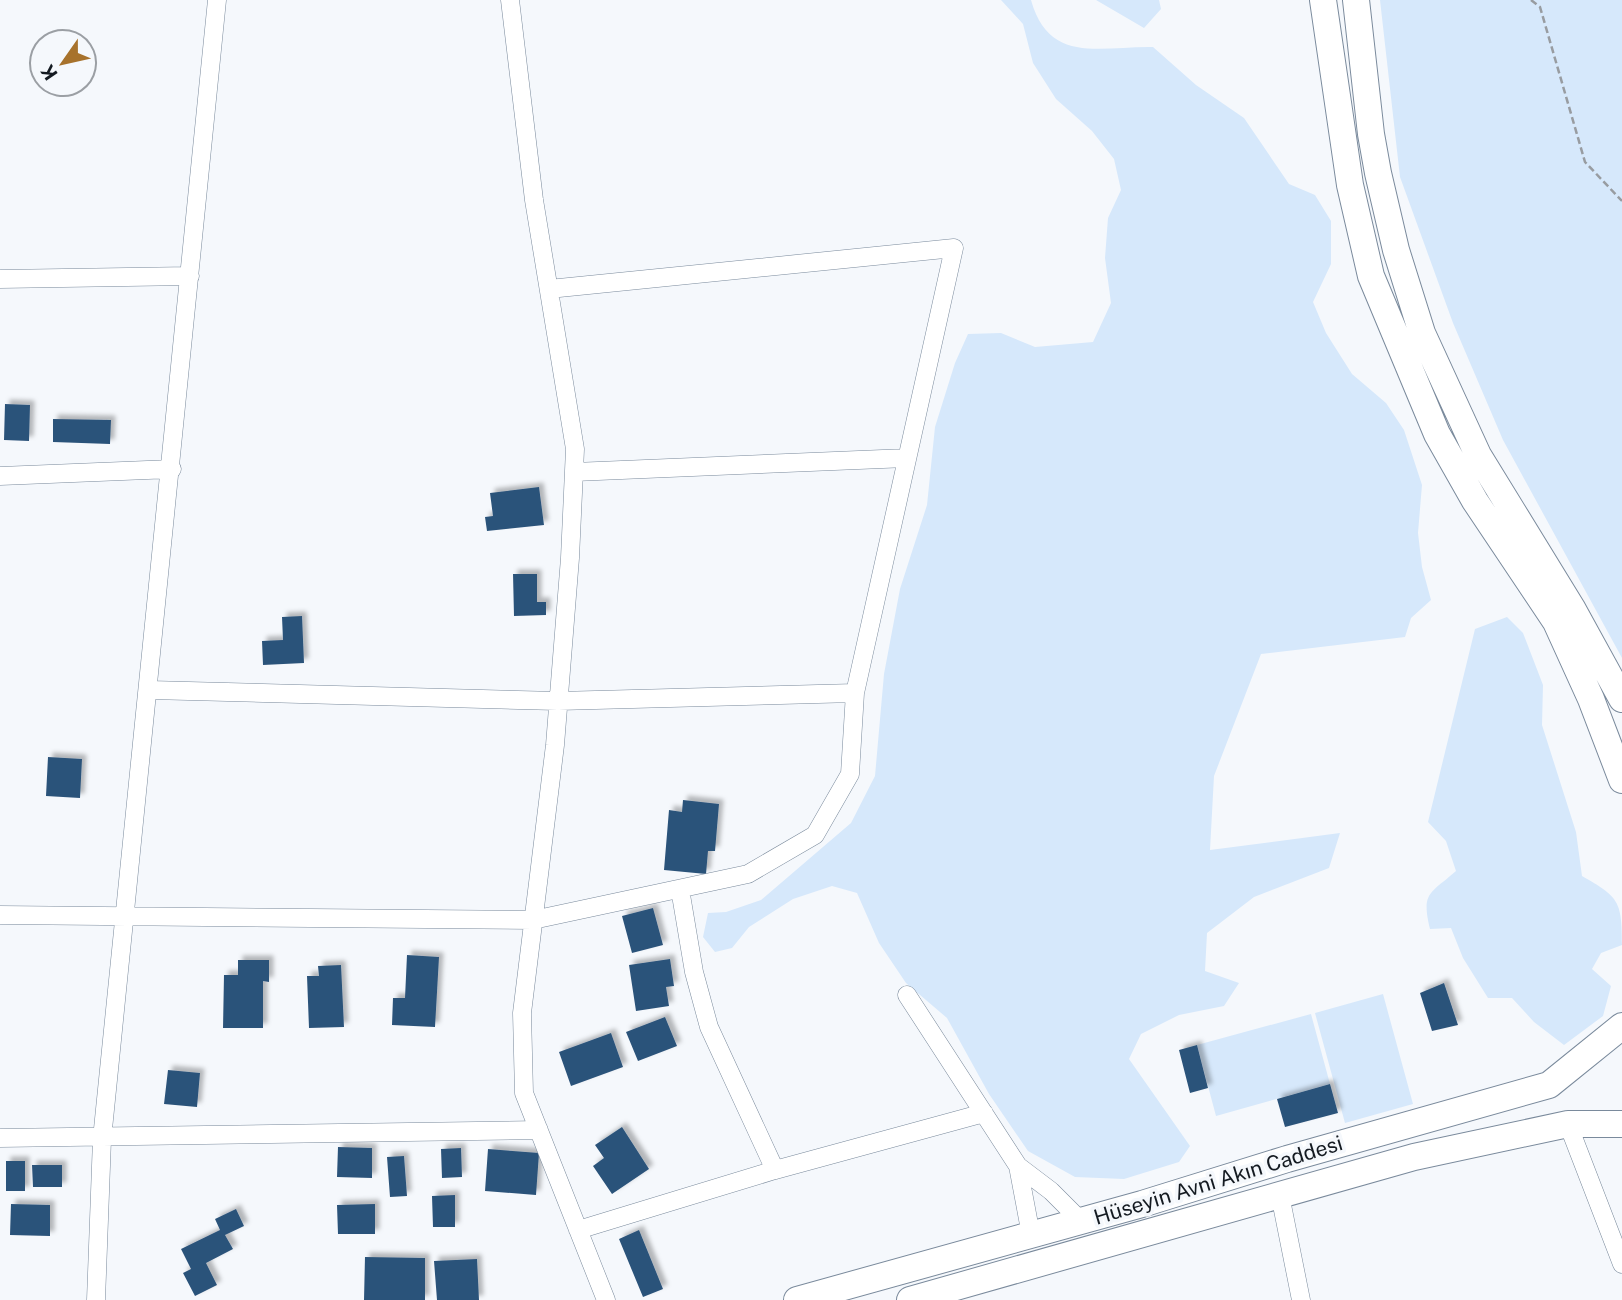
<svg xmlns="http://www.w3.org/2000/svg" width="1622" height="1300" font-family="'Public Sans',sans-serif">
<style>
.green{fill:#d6e8fb}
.building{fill:#2c537a;filter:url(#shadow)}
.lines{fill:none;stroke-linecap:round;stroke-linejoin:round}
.minor-casing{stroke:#7a8a9c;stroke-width:19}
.secondary-casing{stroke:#7a8a9c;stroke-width:28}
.path{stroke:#989ca1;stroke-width:2.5;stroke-dasharray:7 3.5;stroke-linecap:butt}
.minor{stroke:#fff;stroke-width:18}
.secondary{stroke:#fff;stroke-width:26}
.labels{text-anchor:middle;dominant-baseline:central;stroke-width:7;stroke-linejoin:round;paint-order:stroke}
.street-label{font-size:21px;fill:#141a21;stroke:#f5f8fc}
</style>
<defs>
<filter id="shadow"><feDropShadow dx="4.5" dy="-4.5" stdDeviation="2" flood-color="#0004"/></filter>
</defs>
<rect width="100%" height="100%" fill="#f5f8fc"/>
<path class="green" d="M1001 0H1031C1049 65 1101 46 1153 47L1196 85 1244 118 1289 184 1315 195 1331 221V264L1313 302 1326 333 1352 374 1386 403 1404 430 1422 485 1418 533 1422 567 1431 600 1411 618 1405 637 1261 654 1214 776 1210 850 1340 833 1329 868 1254 897 1207 933 1205 971 1239 983 1224 1006 1179 1015 1141 1034 1129 1059 1190 1146 1179 1162 1124 1179 1075 1177 1028 1151 989 1094 947 1018 906 983 879 943 857 893 832 886 793 899 749 927 732 948 715 952 703 937 708 913 726 912 761 900 851 823 875 776 884 674 900 589 927 505 935 427 955 363 968 334 1001 333 1035 347 1093 342 1111 303 1105 258 1108 218 1121 190 1114 159 1092 131 1056 99 1033 63 1023 24Z
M1096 0H1159L1161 9 1144 28Z
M1380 0H1622V658L1503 440 1453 323 1400 177Z
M1507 617 1523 633 1543 685 1542 725 1576 832 1582 876C1619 897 1622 901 1622 945L1601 953 1592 969 1611 986 1603 1016 1564 1045 1534 1022 1512 998H1488L1463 958 1451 928 1430 929C1421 892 1430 894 1456 871L1446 841 1428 822 1475 629Z
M1383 994 1413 1104 1345 1123 1315 1013Z
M1311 1014 1330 1084 1216 1116 1197 1045Z"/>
<path class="building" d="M5 404 30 405 29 441 4 440Z
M53 419 111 420 110 444 53 442Z
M539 487 544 525 487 531 485 517 493 516 490 493Z
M513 574H537V602H546V615L514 616Z
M302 616 304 663 263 665 262 641 283 640 282 617Z
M48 757 82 759 80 798 46 796Z
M683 800 719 804 715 851H708L706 874 664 870 669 810 682 812Z
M653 908 663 945 632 953 622 916Z
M407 955 439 957 435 1027 392 1025 393 998H405Z
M670 959 674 986 666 987 669 1006 636 1011 629 965Z
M238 960H269V982L263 981V1028H223L224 975H238Z
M341 965 344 1027 309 1028 307 976H319L318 966Z
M1444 983 1458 1025 1432 1031 1420 993Z
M665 1017 677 1046 638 1061 626 1032Z
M611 1033 623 1067 571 1086 559 1052Z
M1197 1045 1208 1088 1190 1093 1179 1050Z
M168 1070 200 1073 197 1107 164 1104Z
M1330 1084 1338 1113 1285 1127 1277 1099Z
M622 1127 649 1169 612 1194 593 1166 604 1158 595 1145Z
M338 1147 372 1148V1178L337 1177Z
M461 1148 462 1177 442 1178 441 1149Z
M488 1149 539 1153 536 1195 485 1191Z
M404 1156 407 1196 390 1197 387 1157Z
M6 1161H25V1191H6Z
M32 1165H62V1187H33Z
M455 1195V1227H433L432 1196Z
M11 1204 50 1205V1236L10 1235Z
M375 1204V1234H338L337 1205Z
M236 1209 244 1226 225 1235 233 1249 206 1263 217 1285 195 1296 183 1273 191 1269 181 1249 220 1230 215 1219Z
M639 1230 663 1289 643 1297 619 1239Z
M365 1257 425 1258V1300H364Z
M477 1259 479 1300H437L434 1261Z"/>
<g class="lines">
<defs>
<path id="minor" d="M510 0 534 200 575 449 570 558 555 745 522 1013 524 1093 606 1300
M0 279 190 276
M574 472 907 458
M0 476 172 469
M150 690 558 701 855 693
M680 889 694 972 709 1027 775 1170
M0 915 533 920 748 874 815 835 850 774 855 693 954 248 549 289
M907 995 1018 1166 1051 1191 1081 1221
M1568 1124 1622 1264
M0 1138 539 1130
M1018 1166 1031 1235
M1280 1195 1301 1300
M578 1230 775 1170 984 1113
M96 1300 102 1139 217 0"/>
<path id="secondary" d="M1323 0 1350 185 1371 276 1437 434 1475 501 1556 622 1591 699 1622 780
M1356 0 1371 134 1378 173 1396 250 1422 333 1478 455 1572 608 1622 699
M797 1300 1142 1204 1287 1159 1549 1085 1622 1026
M910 1300 1414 1157 1568 1124H1622"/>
</defs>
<use href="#minor" class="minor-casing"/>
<use href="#secondary" class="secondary-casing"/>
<path class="path" d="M1531 0 1540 7 1585 162 1622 201"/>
<use href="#minor" class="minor"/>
<use href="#secondary" class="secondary"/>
</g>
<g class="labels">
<g class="street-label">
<text transform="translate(1218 1180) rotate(-17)">Hüseyin Avni Akın Caddesi</text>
</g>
</g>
<g transform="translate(63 63) rotate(236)"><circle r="33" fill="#f5f8fc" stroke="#9b9fa4" stroke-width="2"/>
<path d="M0-5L12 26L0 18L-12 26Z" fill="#a7722c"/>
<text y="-10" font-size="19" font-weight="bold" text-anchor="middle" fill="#141a21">K</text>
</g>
</svg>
